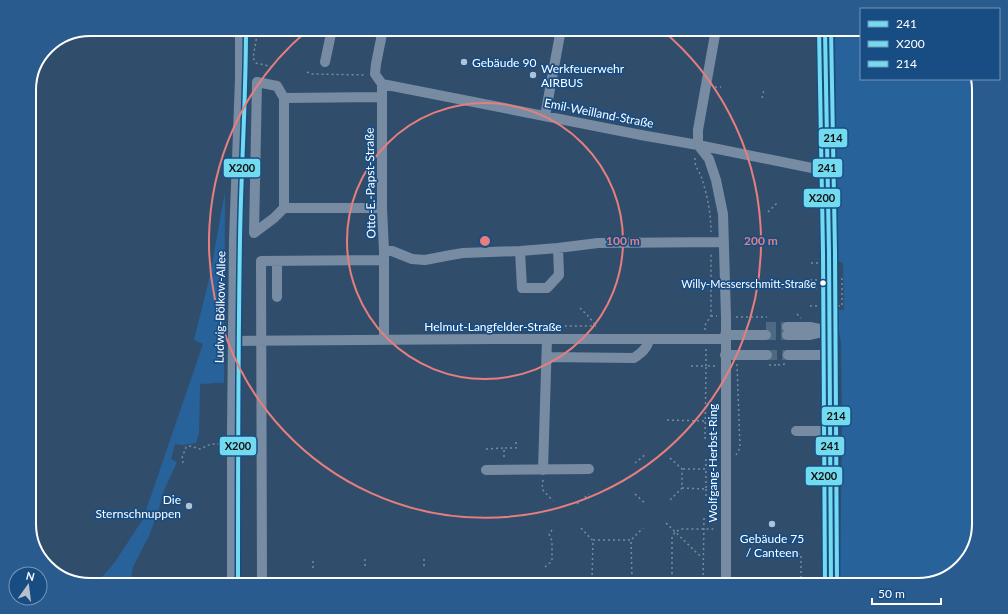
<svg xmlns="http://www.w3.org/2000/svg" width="1008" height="614" font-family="Lato,sans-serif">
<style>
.green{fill:#28629a}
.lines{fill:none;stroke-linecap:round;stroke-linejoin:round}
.minor-tunnel{stroke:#4f6982;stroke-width:10;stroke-dasharray:10 5;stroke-linecap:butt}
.path{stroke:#778ca2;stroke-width:1.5;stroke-dasharray:2 3;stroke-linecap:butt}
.minor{stroke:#778ca2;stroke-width:10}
.bus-1-casing{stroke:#184d84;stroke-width:7}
.bus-2-casing{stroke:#184d84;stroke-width:7}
.bus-3-casing{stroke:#184d84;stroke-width:7}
.bus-1{stroke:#73dbef;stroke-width:4}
.bus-2{stroke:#73dbef;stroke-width:4}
.bus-3{stroke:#73dbef;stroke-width:4}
.ring{fill:none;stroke:#e67e7e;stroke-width:2}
.poi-dot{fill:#b7c1cc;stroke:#184d84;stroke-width:1.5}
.bus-dot{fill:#fff;stroke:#184d84;stroke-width:1.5}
.labels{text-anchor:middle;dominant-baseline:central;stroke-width:3.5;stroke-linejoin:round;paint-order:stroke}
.bus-label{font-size:11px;fill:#fff;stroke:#184d84;text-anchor:end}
.poi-label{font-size:12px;fill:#fff;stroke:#184d84;text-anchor:start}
.street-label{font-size:12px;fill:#fff;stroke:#184d84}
.rim{fill:none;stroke:#fff;stroke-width:2}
.centre{fill:#e67e7e;stroke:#184d84;stroke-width:2}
.ring-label{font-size:12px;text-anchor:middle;font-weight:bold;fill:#e67e7e;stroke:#184d84;stroke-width:3.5;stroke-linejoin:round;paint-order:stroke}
.line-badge{stroke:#184d84;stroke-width:1.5}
.pale-badge-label{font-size:11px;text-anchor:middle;font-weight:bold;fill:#111}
</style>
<rect width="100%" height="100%" fill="#304e6c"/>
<path class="green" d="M835 29H861V79H977L979 86V524L971 555 948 577 918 585H840L842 422 841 343 837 322V310H844L843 263 837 260Z
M225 192 224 383C216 382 208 384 200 384L199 433 196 443 182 445 175 444 171 459 177 462 162 495 159 509 149 536 133 567 131 578 124 585H95L115 562 143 519 203 344 194 340 210 275Z"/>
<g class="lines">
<path class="minor-tunnel" d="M766 327H787
M766 335H787
M767 355H788"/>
<path class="path" d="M258 29 253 58 256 63 273 67
M565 65 574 67
M307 72 311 74 366 75
M715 87H721
M762 98 764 90
M695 158C694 165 698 170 701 176 707 194 711 213 711 232
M768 212 777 203
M811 263H819
M810 280H819
M766 287 783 288
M810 288H820
M810 306H820
M838 306H842V279H839
M580 308 589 317 596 326
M797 314 801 318
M711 316H717
M736 317H767
M502 329 503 326H596
M705 330V325L711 316V252
M769 365H776
M778 365 785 364
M691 366H706V348
M667 420 705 421
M705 439 706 366H717
M505 448H516V441
M486 449 504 448V460
M736 455 740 448 737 364
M670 458 682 469V488L670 500
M706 459V469
M183 463 182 458 186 447 190 446 200 449 211 444H222
M635 463 646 454
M543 480 542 489 553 501
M682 488 706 489V469H682
M706 489V499
M635 494 646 504
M577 504 589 494
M666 523 699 555 703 556
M581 528 592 540
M632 539 643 528
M798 554H801V585
M365 559V567
M424 559V566
M545 567 552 561V541L549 534 552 530
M313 568V559
M672 579V537L675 532 681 529H716
M736 579H741L743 581V585
M547 580 714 579
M592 580 593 540H631L632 579
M703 585 704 518"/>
<path class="minor" d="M383 29 376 64 375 74 382 84V208L384 251V340
M716 29 698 130V145L709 159 716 180 723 214 726 317V579L721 585
M825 29 829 252V306L831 585
M325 62 332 29
M382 84 641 135 698 145 812 168 828 170
M382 97 284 98V208H382
M284 98 277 86 257 82 254 233 274 218 284 208
M545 116 561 29
M384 251H392L412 259 425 260 451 255 463 253 520 251 558 248 598 243 724 242
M520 251 522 288H547L559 275 558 248
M277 261V297
M787 327H810L829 331
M725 335H766
M787 335H810L823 332
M233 341 496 339H725
M725 355H767
M788 355H829
M547 357 634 358C641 353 648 348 649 339
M796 431H830
M486 470 589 469
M543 470 547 339
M232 585V431L234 239 240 79V29
M262 585V581L261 261 384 260"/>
<defs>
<path id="bus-1" d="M825 29 829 252 831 585"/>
<path id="bus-2" d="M819 29 823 252 825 585
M238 585C238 470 238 355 240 240 241 170 246 100 246 29"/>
<path id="bus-3" d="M831 29 835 252 837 585"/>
</defs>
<use href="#bus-1" class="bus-1-casing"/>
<use href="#bus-2" class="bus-2-casing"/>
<use href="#bus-3" class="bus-3-casing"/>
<use href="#bus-1" class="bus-1"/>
<use href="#bus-2" class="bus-2"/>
<use href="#bus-3" class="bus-3"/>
</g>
<g class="ring">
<circle cx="485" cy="241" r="138"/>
<path d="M662 30A276 276 0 1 1 308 30"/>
</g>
<g class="poi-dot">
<circle cx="464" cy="62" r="4"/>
<circle cx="533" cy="75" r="4"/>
<circle cx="189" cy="506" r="4"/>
<circle cx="772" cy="524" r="4"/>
</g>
<circle class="bus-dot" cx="823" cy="283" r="3.5"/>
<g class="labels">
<g class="bus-label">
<text x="816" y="283">Willy-Messerschmitt-Straße</text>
</g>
<g class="poi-label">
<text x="472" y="62">Gebäude 90</text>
<text x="541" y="68">Werkfeuerwehr<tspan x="541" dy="14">AIRBUS</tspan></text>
<text x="181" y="499" text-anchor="end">Die<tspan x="181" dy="14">Sternschnuppen</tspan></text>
<text x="772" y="538" text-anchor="middle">Gebäude 75<tspan x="772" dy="14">/ Canteen</tspan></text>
</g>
<g class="street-label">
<text transform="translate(599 113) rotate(11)">Emil-Weilland-Straße</text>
<text transform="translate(370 183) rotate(-91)">Otto-E.-Papst-Straße</text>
<text transform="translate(220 307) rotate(-89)">Ludwig-Bölkow-Allee</text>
<text x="493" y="326">Helmut-Langfelder-Straße</text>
<text transform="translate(712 463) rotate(-90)">Wolfgang-Herbst-Ring</text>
</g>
</g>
<path d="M0 0H1008V614H0ZM90 36H918A54 54 0 0 1 972 90V524A54 54 0 0 1 918 578H90A54 54 0 0 1 36 524V90A54 54 0 0 1 90 36Z" fill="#2a5b8e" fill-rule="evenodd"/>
<path class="rim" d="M90 36H918A54 54 0 0 1 972 90V524A54 54 0 0 1 918 578H90A54 54 0 0 1 36 524V90A54 54 0 0 1 90 36Z"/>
<circle cx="485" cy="241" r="6" class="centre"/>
<g class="ring-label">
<text x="623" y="245">100 m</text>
<text x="761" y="245">200 m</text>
</g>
<g class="line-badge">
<rect x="818" y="128" width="30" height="20" rx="4" fill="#73dbef"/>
<rect x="223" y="158" width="38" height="20" rx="4" fill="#73dbef"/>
<rect x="812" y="158" width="31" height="20" rx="4" fill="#73dbef"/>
<rect x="803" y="188" width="38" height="20" rx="4" fill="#73dbef"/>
<rect x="821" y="406" width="30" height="20" rx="4" fill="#73dbef"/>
<rect x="219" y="436" width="38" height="20" rx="4" fill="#73dbef"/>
<rect x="815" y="436" width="30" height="20" rx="4" fill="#73dbef"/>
<rect x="805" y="466" width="38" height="20" rx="4" fill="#73dbef"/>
</g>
<g class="pale-badge-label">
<text x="833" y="142">214</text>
<text x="242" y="172">X200</text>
<text x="827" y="172">241</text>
<text x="822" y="202">X200</text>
<text x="836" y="420">214</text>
<text x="238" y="450">X200</text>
<text x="830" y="450">241</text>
<text x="824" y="480">X200</text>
</g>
<rect x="860" y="8" width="140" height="72" fill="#184d84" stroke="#7494b5"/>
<rect x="868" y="21" width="20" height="6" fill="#73dbef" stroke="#7494b5"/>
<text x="896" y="28" font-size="12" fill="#ffffff">241</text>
<rect x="868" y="41" width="20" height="6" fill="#73dbef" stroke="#7494b5"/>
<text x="896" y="48" font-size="12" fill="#ffffff">X200</text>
<rect x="868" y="61" width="20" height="6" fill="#73dbef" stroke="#7494b5"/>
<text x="896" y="68" font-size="12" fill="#ffffff">214</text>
<g transform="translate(28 586) rotate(14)"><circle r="19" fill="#184d84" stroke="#7494b5"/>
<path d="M0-3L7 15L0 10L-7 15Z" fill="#b7c1cc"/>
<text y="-6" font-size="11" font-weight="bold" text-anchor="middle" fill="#ffffff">N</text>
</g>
<path d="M872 598v6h69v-6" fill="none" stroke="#ffffff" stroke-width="2"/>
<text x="878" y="598" font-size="12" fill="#ffffff" stroke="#184d84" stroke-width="3" paint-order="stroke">50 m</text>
</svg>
